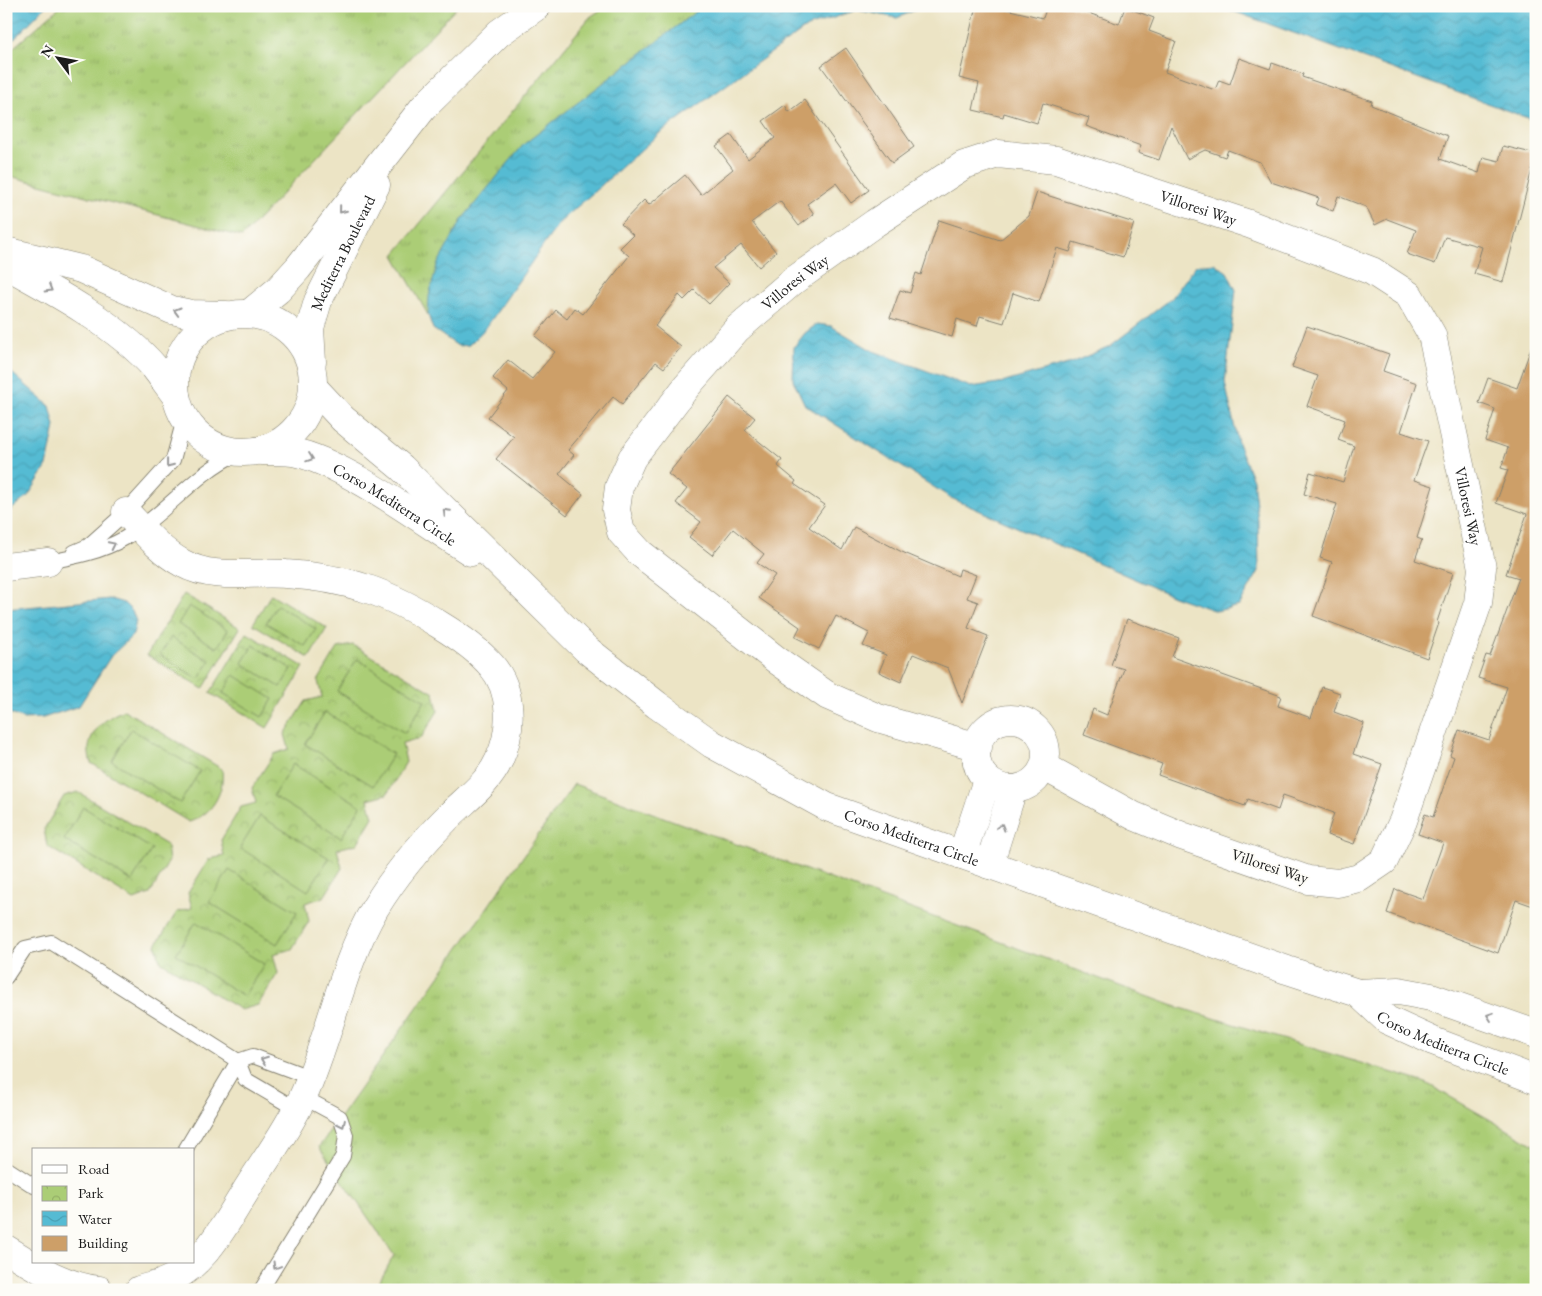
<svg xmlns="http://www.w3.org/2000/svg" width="1542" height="1296" font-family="'EB Garamond',serif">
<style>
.grass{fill:url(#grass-tufts);stroke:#647449}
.park{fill:url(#park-crowns);stroke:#647449}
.pitch{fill:#abcd76;stroke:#647449}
.water{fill:url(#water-waves);stroke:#386c78}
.building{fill:#cd9f68}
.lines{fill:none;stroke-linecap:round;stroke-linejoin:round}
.lane-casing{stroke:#848070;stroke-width:16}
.street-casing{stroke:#848070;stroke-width:29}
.lane{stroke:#fff;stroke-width:14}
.street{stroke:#fff;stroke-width:28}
.oneway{stroke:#999}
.labels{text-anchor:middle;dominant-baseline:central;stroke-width:4;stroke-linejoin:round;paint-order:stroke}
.street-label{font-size:16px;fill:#1c1c1c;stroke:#fdfcf7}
</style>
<defs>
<pattern id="grass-tufts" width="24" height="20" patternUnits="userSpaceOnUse" patternTransform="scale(1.25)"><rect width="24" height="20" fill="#abcd76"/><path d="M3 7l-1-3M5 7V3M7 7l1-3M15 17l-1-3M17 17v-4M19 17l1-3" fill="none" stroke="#93af66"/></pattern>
<pattern id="park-crowns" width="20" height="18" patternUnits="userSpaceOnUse" patternTransform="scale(1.25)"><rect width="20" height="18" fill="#abcd76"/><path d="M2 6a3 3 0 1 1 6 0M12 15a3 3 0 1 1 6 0" fill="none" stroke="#93af66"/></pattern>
<pattern id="water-waves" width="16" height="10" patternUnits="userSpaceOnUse" patternTransform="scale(1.25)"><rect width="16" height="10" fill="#55bbd3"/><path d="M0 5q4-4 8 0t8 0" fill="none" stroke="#49a0b5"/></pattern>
</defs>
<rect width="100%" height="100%" fill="#fdfcf7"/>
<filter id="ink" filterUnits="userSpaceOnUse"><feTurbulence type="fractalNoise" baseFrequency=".02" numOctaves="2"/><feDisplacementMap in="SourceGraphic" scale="10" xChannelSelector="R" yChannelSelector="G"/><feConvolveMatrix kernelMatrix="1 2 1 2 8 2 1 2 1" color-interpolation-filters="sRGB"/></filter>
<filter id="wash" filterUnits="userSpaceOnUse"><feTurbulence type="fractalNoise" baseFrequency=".0096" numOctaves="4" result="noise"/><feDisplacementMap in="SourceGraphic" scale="20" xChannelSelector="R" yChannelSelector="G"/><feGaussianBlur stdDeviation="1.12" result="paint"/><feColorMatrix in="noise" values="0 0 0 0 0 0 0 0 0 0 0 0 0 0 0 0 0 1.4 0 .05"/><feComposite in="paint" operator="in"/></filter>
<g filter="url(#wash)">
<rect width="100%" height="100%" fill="#ece4c5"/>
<path class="grass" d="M61 6H458L242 237 6 175V54Z
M607 6H791L656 89 428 315 394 255 590 17Z
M574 784 1171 1005 1426 1083 1536 1146V1290H375L394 1255 319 1147Z"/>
<path class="park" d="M184 594 240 628 203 689 147 655Z
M271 594 327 628 309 658 253 624Z
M247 633 304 667 267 728 210 693Z
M353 645 434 693 438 711 421 738 402 743 406 762 387 794 368 799 373 817 357 844 337 849 342 868 324 897 305 903 309 921 292 949 273 954 278 973 258 1005 241 1010 160 961 156 945 177 912 192 908 188 893 209 859 224 856 221 840 241 807 256 803 252 788 274 754 289 749 285 734 306 701 322 697 318 681 338 648Z
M124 710 222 769C225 792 212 815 189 822L91 763C82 737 102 719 124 710Z
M78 792 167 845 169 861 150 894 134 900 47 846 44 829 64 796Z"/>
<path class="pitch" d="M277 605 316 629 305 646 266 623Z
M189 606 228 630 217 648 178 624Z
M171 637 210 661 199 679 160 655Z
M253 645 292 669 280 687 242 663Z
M357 659 425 701 405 733 337 691Z
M234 675 273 699 262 717 223 693Z
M325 712 393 754 373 786 305 744Z
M131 729 200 771 180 803 112 761Z
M293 764 361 806 341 838 273 796Z
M83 807 152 849 132 881 64 840Z
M260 816 329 858 308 891 240 848Z
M229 870 297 912 277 944 209 902Z
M196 922 264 964 244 996 176 954Z"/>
<path class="water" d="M6 6H46L6 47Z
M703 6H924L897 18 857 10 807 27 661 132 559 223 485 329 469 345 458 346 433 329 428 315 429 296 437 265 463 218 524 144Z
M1219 6H1536V121Z
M1214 263 1227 272 1236 290 1225 382 1238 443 1253 480 1258 521 1259 571 1239 606 1216 611 1173 596 951 498 805 405 793 380 794 347 805 333 817 324 831 326 873 351 971 387 1005 382 1071 363 1110 346 1172 298 1196 265Z
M6 368 50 406 55 426 47 466 28 496 6 514Z
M110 599 124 603 132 611 136 621 133 635 111 656 79 706 43 718 23 719 6 712V609Z"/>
<g id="blocks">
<path class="building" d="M976 6H993L1043 18 1047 6H1069L1119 24 1125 7 1154 18 1149 31 1176 41 1165 72 1215 90 1219 80 1230 84 1239 58 1270 69 1272 63 1303 74 1302 77 1372 101 1371 105 1448 136 1440 159 1479 173 1483 157 1499 161 1503 146 1536 154 1503 282 1474 274 1482 247 1445 237 1435 264 1407 254 1416 230 1387 219 1375 225 1366 207 1338 196 1333 211 1316 205 1319 198 1271 182 1260 162 1228 150 1225 157 1205 150 1187 159 1171 126 1159 160 1138 153 1141 146 1086 126 1089 118 1043 103 1037 123 1004 113 1003 117 973 110 979 83 959 78Z
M846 48 914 147 892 163 821 66Z
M805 100 869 190 851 203 836 183 807 204 814 214 799 226 780 201 752 222 776 252 759 267 741 245 713 268 729 283 709 304 694 290 684 300 679 295 655 326 681 347 664 368 656 362 622 404 613 397 568 450 574 455 559 474 583 494 567 515 496 459 514 437 488 417 508 391 493 378 508 360 532 379 555 352 535 336 556 310 567 319 575 308 583 314 629 256 620 248 633 235 621 224 644 200 649 205 685 175 701 195 733 169 716 146 731 135 748 159 775 138 763 121 785 105 789 112Z
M1037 192 1134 223 1123 257 1073 242 1070 252 1057 248 1039 302 1013 293 1004 323 980 316 977 326 957 319 952 337 890 318 900 290 910 293 916 273 921 275 939 220 1000 240 1029 216Z
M1307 326 1389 354 1383 371 1417 383 1401 432 1428 441 1414 480 1433 486 1417 538 1422 540 1415 560 1453 573 1437 622 1439 623 1427 658 1313 616 1332 562 1320 558 1337 504 1304 494 1310 472 1343 482 1354 446 1338 440 1345 420 1307 406 1318 376 1292 367Z
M1533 342 1536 343V907L1516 900 1498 953 1387 913 1395 889 1423 899 1443 843 1418 834 1425 814 1433 817 1454 757 1450 755 1459 730 1489 740 1507 687 1478 678 1486 655 1490 656 1519 578 1506 574 1527 514 1496 503 1508 470 1501 468 1508 448 1485 440 1495 409 1479 403 1488 378 1517 388Z
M729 397 755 418 745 430 782 460 778 466 796 481 794 484 825 505 809 527 842 550 854 527 902 552 958 576 960 569 976 575 967 598 978 602 968 628 988 636 962 703 948 668 913 654 901 682 879 672 886 655 863 646 869 633 836 616 819 649 795 637 800 627 759 598 775 575 757 563 764 554 733 529 712 555 689 537 701 522 676 503 687 489 668 474Z
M1127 619 1179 638 1172 657 1281 696 1278 706 1311 718 1322 687 1340 693 1334 712 1364 723 1353 754 1382 764 1354 844 1327 835 1334 813 1283 795 1278 810 1248 799 1245 806 1158 775 1162 764 1084 735 1093 709 1107 715 1124 669 1111 665Z"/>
</g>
</g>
<g filter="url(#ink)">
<use href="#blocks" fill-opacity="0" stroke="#848070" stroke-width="1"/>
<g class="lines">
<defs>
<path id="lane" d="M74 552 88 546 126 512 173 460 184 419
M48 562C75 557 101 552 125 538 167 513 193 474 238 453
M6 977 25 948 51 942 238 1061 185 1150
M296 1109 245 1079 238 1061 253 1056 309 1077
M6 1168 34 1186
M261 1290 343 1156 346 1135 340 1117 303 1097"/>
<g id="street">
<path d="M6 251 81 269 172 310 191 314 226 315"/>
<path d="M6 265C54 291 120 327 155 368 162 377 169 387 176 396"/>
<path d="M250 313 278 290 298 268 423 108 499 33 537 6"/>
<circle cx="244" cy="383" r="69"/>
<path id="s1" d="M312 362 310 328 318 301 376 185"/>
<path id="s2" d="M314 388 343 419 402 468 586 649 657 705 712 744 827 807 1287 970 1358 993"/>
<path id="s3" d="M262 451C272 451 283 451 293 452 342 461 427 524 471 552"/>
<path d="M126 512C143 530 160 551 182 563 214 581 252 571 286 574 348 578 388 592 440 625 458 636 477 649 491 665 513 690 513 730 499 760 489 783 466 799 449 816 422 843 395 875 375 908 340 968 331 1037 302 1099 286 1133 263 1163 244 1194 222 1229 203 1268 162 1283 155 1286 147 1287 139 1290"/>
<path d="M6 567 48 562"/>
<circle cx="1011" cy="754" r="35"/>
<path id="s4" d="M978 747 878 718 828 696 778 661 640 553 621 532 616 510 619 487 632 458 687 386 737 329 793 281 875 223 964 165 998 154 1056 160 1249 224 1372 271 1409 295 1432 335 1482 568 1478 603 1403 821 1384 861 1359 878 1338 883 1308 880 1182 836 1134 816 1045 767"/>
<path d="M962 855 987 780"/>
<path d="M989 865 1013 789"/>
<path id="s5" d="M1536 1034 1431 997 1399 991 1358 993 1387 1020 1433 1041 1536 1080"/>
<path d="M6 1249C36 1267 63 1286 99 1290"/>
</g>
</defs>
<use href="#lane" class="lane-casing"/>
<use href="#street" class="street-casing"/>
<use href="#lane" class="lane"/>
<use href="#street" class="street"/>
</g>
<defs><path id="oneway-chevron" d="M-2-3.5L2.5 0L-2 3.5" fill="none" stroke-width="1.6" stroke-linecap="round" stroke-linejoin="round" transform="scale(1.25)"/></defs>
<g class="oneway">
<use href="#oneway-chevron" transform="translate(342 210) rotate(129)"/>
<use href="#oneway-chevron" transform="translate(49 289) rotate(31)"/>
<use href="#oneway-chevron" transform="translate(177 311) rotate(-164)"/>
<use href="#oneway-chevron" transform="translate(310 458) rotate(19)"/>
<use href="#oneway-chevron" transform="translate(169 464) rotate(128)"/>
<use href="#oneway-chevron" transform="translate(446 512) rotate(-135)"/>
<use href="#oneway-chevron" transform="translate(112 545) rotate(-26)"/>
<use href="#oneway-chevron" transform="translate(1001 827) rotate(-73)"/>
<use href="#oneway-chevron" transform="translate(1490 1016) rotate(-161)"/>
<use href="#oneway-chevron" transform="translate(264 1060) rotate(-159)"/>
<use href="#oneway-chevron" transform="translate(342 1124) rotate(65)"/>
<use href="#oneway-chevron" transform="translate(276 1266) rotate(121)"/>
</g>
</g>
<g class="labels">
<g class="street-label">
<text stroke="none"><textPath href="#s4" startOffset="1192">Villoresi Way</textPath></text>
<text stroke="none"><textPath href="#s1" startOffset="116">Mediterra Boulevard</textPath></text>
<text stroke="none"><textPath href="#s4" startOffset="742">Villoresi Way</textPath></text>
<text stroke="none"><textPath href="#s3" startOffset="146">Corso Mediterra Circle</textPath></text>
<text stroke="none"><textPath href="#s4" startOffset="1642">Villoresi Way</textPath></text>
<text stroke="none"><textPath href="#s2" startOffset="756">Corso Mediterra Circle</textPath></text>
<text transform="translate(1270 866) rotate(18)">Villoresi Way</text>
<text stroke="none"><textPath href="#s5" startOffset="285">Corso Mediterra Circle</textPath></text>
</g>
</g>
<rect width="1542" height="1296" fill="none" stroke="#fdfcf7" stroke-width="25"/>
<rect x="32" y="1148" width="162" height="115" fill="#fdfcf7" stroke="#a3a29f"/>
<rect x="42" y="1165" width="25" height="8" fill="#ffffff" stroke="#a3a29f"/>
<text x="78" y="1174" font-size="15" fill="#1c1c1c">Road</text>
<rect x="42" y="1186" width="25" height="15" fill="url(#park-crowns)" stroke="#a3a29f"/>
<text x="78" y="1198" font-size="15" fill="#1c1c1c">Park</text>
<rect x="42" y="1211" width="25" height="15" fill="url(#water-waves)" stroke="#a3a29f"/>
<text x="78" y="1224" font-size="15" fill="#1c1c1c">Water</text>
<rect x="42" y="1236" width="25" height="15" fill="#cd9f68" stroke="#a3a29f"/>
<text x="78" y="1248" font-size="15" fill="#1c1c1c">Building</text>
<g transform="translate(58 58) rotate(302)" stroke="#fdfcf7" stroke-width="4" paint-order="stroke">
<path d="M0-4L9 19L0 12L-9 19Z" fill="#1c1c1c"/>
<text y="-8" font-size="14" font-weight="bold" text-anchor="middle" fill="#1c1c1c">N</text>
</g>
</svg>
